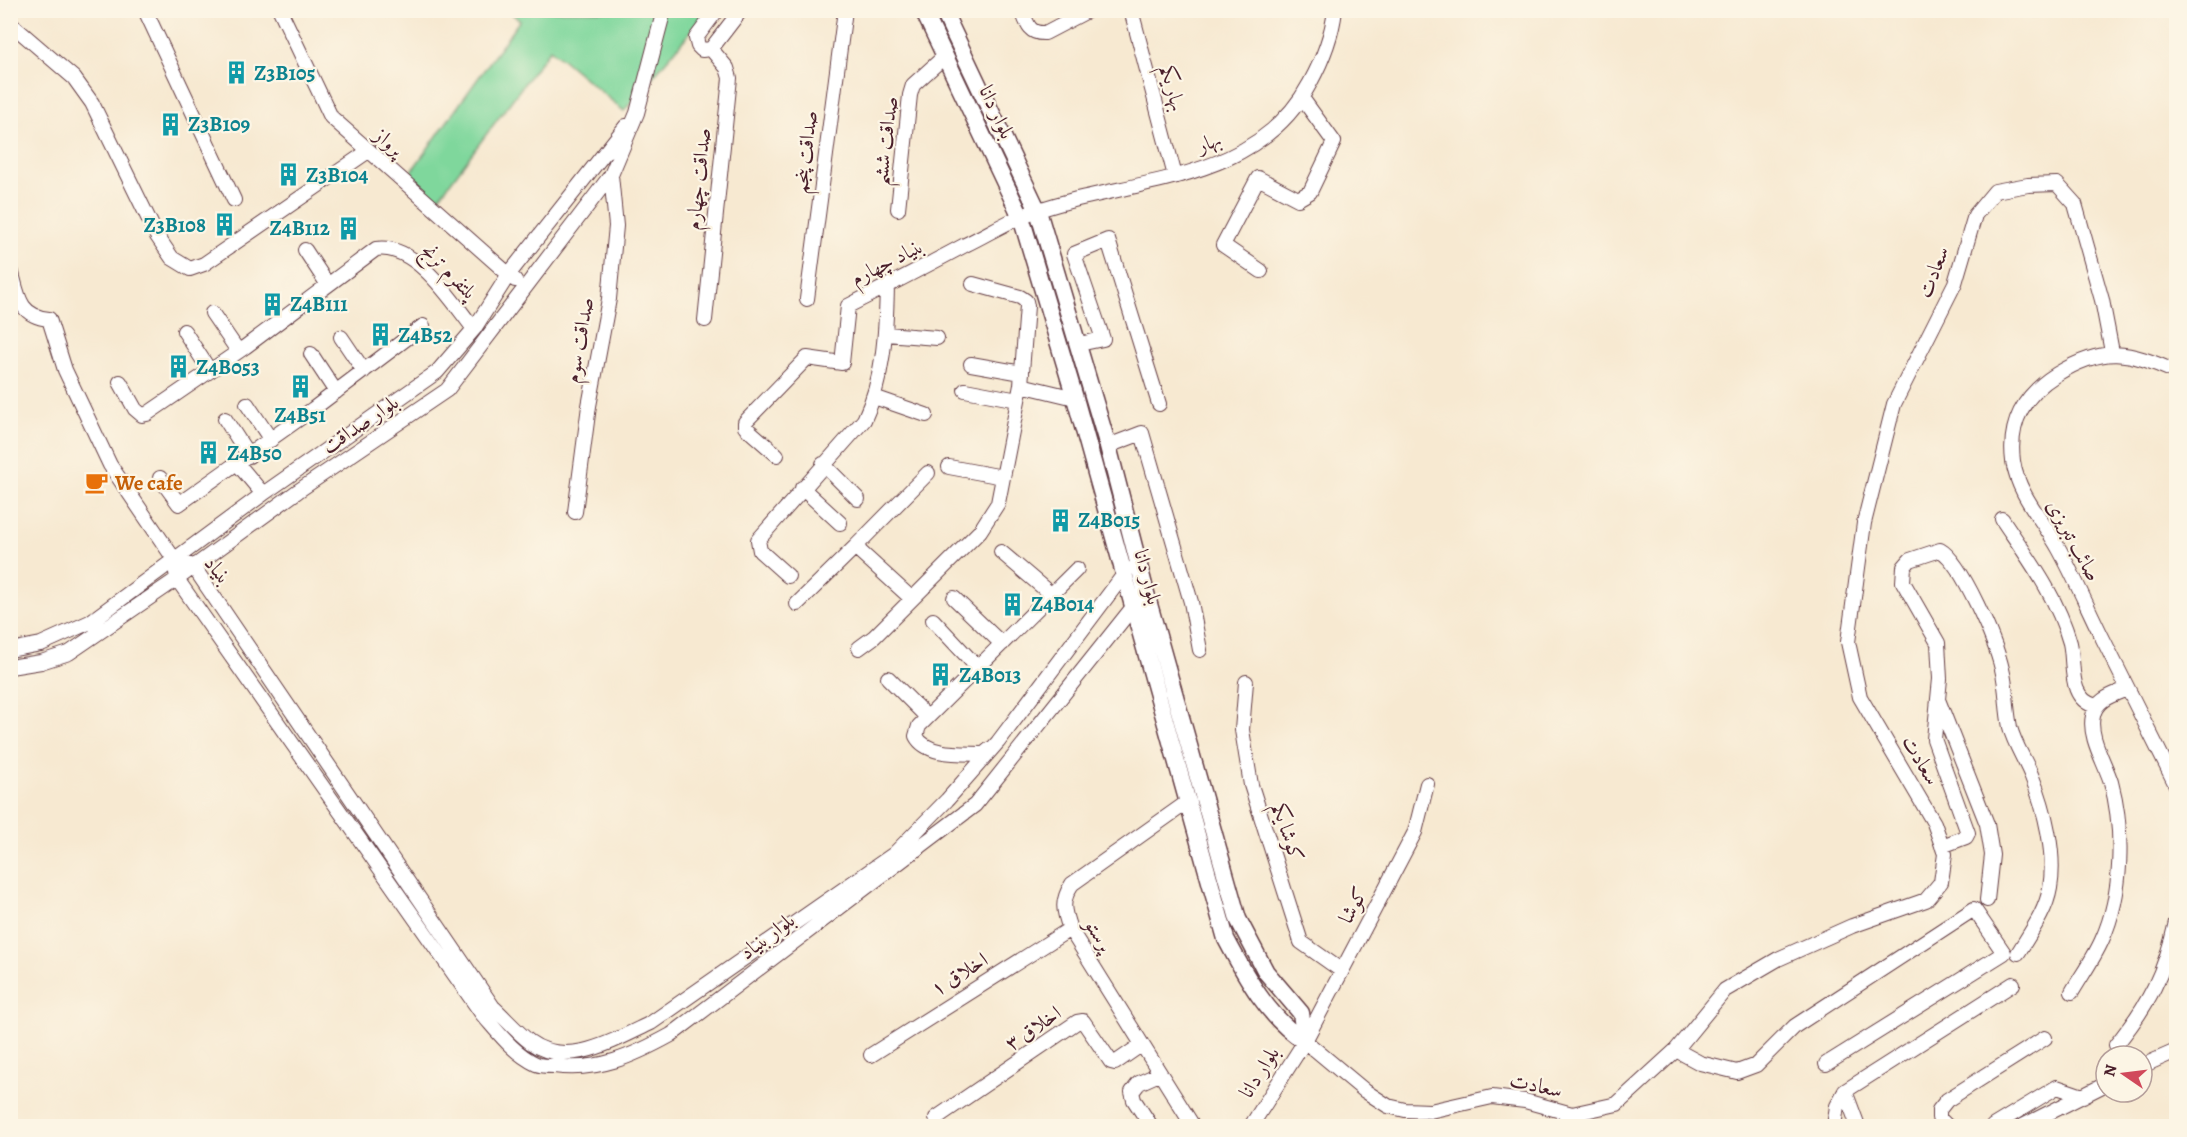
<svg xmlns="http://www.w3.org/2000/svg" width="2187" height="1137" font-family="Alegreya,Amiri,serif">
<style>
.green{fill:#7fd79c;stroke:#647b64;stroke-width:1.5}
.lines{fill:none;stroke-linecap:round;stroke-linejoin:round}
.minor-casing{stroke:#643d44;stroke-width:16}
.tertiary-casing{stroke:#643d44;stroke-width:19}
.minor{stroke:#fff;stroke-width:14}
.tertiary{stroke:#fff;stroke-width:16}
.labels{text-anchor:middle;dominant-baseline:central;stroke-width:4.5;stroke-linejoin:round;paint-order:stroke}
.culture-label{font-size:21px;font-weight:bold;fill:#0d838f;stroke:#fcf5e5;text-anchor:start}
.street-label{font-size:21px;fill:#4a1f2b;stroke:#fcf5e5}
.food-label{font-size:21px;font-weight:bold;fill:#c56008;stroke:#fcf5e5;text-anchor:start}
</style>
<rect width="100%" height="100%" fill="#fcf5e5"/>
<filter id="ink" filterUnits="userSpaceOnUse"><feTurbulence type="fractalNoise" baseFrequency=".0167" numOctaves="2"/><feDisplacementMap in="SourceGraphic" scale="12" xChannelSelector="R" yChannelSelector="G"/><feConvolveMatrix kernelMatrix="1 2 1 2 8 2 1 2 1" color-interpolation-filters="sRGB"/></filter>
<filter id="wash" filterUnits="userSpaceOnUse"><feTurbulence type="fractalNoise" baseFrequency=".008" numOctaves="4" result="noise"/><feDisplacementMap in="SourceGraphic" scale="24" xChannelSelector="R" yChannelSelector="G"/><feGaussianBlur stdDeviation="1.35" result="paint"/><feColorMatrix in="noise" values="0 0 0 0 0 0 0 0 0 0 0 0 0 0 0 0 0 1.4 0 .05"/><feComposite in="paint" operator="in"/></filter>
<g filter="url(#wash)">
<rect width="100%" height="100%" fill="#f7e9d1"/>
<path class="green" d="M508 11H708L624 111 550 49 438 199 408 176 520 20Z"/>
</g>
<g filter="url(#ink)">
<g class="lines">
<defs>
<path id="minor" d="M145 10 234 200
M280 10 331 117 515 280
M717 10 696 38 698 46 702 50 711 49 741 10
M1022 10C1027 24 1029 34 1045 33L1089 10
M1131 10 1175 176
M10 23 74 78 92 103 157 236 172 258 190 269 204 264 367 152
M898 209 910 95 913 85 945 56
M305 250 328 285
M10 266C18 293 17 316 49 319L65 370 110 465 174 559 193 566 493 1007C505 1018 517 1032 530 1042 567 1069 615 1040 651 1023L894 854 947 800 998 742 1128 569
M1261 271 1223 245 1258 178 1298 199 1310 192 1334 142 1302 98
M807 299 845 10
M212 313 238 351
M705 320 730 78 727 68 711 49
M184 331 210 371
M886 334 937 338
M341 337 364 371
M1079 344 1103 339 1074 254 1108 240 1159 404
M311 354 336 392
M971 364 1022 373
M2176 372C2128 351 2104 345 2057 374 2025 394 2008 421 2013 461 2018 495 2043 520 2059 549 2075 578 2088 609 2103 639 2127 688 2152 736 2176 785
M120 382 135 409 142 415 147 414 245 347 376 249C416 243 452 301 474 329
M1021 385 1075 398
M965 390 1018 400
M874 397 926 415
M247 404 271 440
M225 419 249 456
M1108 446 1142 433 1191 602 1200 650
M777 455 745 427V422L807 358 842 363 848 306C887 286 926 266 965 245 984 236 1003 224 1022 216 1120 177 1254 189 1310 83 1322 61 1332 36 1335 10
M237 463 263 494
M823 464 858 499
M949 467 1003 477
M160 478 179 504 313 409 423 326
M802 488 840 523
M575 512 589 406 609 299 616 226 611 175
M2002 519C2028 558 2057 596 2070 643 2075 664 2067 699 2096 706
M855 547 928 473
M1001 552 1053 596
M174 559 177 579 482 1014C498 1032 513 1053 536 1064 541 1066 548 1066 554 1066 598 1072 633 1056 671 1035L975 805 1133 607 1140 602
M788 576 760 551 758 540 864 420C884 378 886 333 887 286
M954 598 1002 644
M797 604 855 547 911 598
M933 620 978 668
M859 648 874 637 980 531 998 503 1021 385 1027 306 1026 301 1020 297 973 284
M10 650 41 644 90 622 263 494 437 372 474 329 509 274 626 126
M10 667 41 662 69 653 177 579 298 491 447 390 611 175 637 113 664 10
M888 678 927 717
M1246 682 1242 730 1251 785 1301 942 1342 971
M1939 702 1987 824 1992 855 1987 900
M990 749 984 754C964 753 927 757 916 736L919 726 1077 569
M1189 801 1072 884C1061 901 1063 910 1070 929L1193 1126
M1942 846 1966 837 1968 833 1934 739 1940 679 1938 643 1903 582 1904 567 1910 560 1940 550C1962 562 1996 643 2002 669 2007 688 2006 708 2010 727 2014 744 2026 761 2032 777 2045 809 2056 854 2050 888 2046 912 2030 933 2018 953
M2072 992C2082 975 2094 958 2102 940 2123 894 2124 830 2111 782 2105 763 2088 736 2093 716 2096 699 2113 695 2127 689
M1305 1041 1365 1091 1388 1106 1405 1110 1430 1111 1492 1097 1525 1101 1572 1114 1617 1104 1676 1050 1725 990 1778 959 1852 926 1926 900 1941 882 1945 854 1934 823 1860 697 1848 642 1864 523 1894 404 1955 283 1975 215 1995 191 2028 185 2057 184 2075 204 2102 300 2112 352
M2116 1045C2149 1004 2165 973 2176 922
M1676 1050 1700 1063 1737 1072 1756 1065 1795 1026 1974 909 2004 953 1826 1064
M871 1055 1070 929
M2142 1066 2176 1051
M936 1118 1077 1022 1083 1021 1111 1062 1115 1063 1141 1045
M1151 1126 1134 1100 1132 1092 1139 1083 1159 1074
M1251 1126 1305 1041 1415 832 1427 784
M1834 1126 1837 1106 1845 1091
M1858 1126 1845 1091 2013 984
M1947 1126 1939 1118V1110L1947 1100 2045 1038
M1993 1126 2057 1087 2083 1096
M2023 1126 2106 1084"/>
<path id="tertiary" d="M923 10 1021 217 1075 398 1226 939C1245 975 1269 1020 1305 1041
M943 10 1038 211 1108 446 1147 597 1238 919 1266 972 1301 1013 1305 1041"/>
</defs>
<use href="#minor" class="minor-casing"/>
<use href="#tertiary" class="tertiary-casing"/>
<use href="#minor" class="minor"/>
<use href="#tertiary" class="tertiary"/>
</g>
</g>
<defs>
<symbol id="building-bare" viewBox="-9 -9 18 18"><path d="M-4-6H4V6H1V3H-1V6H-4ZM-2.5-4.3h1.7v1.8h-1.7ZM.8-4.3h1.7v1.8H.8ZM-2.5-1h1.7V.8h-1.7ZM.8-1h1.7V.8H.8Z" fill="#0f9aa8" stroke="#fcf5e5" stroke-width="2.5" paint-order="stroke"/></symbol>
<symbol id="cafe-bare" viewBox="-9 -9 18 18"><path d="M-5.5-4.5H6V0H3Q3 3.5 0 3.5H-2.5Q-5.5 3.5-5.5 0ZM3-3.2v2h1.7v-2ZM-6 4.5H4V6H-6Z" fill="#e8710a" stroke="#fcf5e5" stroke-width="2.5" paint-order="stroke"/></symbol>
</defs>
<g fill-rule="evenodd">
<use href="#building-bare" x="220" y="56" width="33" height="33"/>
<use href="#building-bare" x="154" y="108" width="33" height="33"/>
<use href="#building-bare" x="272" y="158" width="33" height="33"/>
<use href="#building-bare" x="208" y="208" width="33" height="33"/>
<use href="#building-bare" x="332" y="212" width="33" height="33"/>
<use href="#building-bare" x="256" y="288" width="33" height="33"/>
<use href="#building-bare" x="364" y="318" width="33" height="33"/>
<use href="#building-bare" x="162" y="350" width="33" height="33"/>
<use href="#building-bare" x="284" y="370" width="33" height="33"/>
<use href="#building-bare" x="192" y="436" width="33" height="33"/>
<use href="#cafe-bare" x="80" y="466" width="33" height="33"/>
<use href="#building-bare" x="1044" y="504" width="33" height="33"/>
<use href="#building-bare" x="996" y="588" width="33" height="33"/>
<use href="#building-bare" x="924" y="658" width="33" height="33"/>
</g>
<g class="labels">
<g class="culture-label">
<text x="254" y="73">Z3B105</text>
<text x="188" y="124">Z3B109</text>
<text x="306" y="175">Z3B104</text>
<text x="206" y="225" text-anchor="end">Z3B108</text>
<text x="330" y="228" text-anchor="end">Z4B112</text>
<text x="290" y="304">Z4B111</text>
<text x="398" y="335">Z4B52</text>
<text x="196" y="367">Z4B053</text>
<text x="300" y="415" text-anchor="middle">Z4B51</text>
<text x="227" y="453">Z4B50</text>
<text x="1078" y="520">Z4B015</text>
<text x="1031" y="604">Z4B014</text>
<text x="959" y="675">Z4B013</text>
</g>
<g class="street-label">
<text transform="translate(1173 88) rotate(75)">بهار یکم</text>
<text transform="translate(997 112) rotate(65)">بلوار دانا</text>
<text transform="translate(885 141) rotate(-83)">صداقت ششم</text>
<text transform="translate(389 142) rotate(42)">پرواز</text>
<text transform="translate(1209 142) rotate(-20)">بهار</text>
<text transform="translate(805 152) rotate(-83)">صداقت پنجم</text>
<text transform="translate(698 179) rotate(-84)">صداقت چهارم</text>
<text transform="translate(887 262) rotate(-27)">بنیاد چهارم</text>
<text transform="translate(449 271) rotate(45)">پلتفرم ترنج</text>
<text transform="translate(1933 272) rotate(-69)">سعادت</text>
<text transform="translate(579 340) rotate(-80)">صداقت سوم</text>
<text transform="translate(360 424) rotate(-34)">بلوار صداقت</text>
<text transform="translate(2074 540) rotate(61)">صائب تبریزی</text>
<text transform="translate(218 570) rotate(51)">بنیاد</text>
<text transform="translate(1148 577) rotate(75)">بلوار دانا</text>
<text transform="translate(1921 760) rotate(59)">سعادت</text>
<text transform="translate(1288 832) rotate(72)">کوشا یکم</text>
<text transform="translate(1353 905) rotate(-62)">کوشا</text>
<text transform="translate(1099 935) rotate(60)">پرستو</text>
<text transform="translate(767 936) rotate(-37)">بلوار بنیاد</text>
<text transform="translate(959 974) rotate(-32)">اخلاق ۱</text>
<text transform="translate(1033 1028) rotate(-34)">اخلاق ۳</text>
<text transform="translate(1259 1072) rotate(-58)">بلوار دانا</text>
<text transform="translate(1536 1085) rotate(12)">سعادت</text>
</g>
<g class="food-label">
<text x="115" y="483">We cafe</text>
</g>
</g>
<rect width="2187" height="1137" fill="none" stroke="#fcf5e5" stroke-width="36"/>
<g transform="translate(2124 1074) rotate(284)"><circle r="28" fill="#fcf5e5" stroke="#b59f9b" stroke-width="1.5"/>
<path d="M0-4.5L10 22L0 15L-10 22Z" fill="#d1495b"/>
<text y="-9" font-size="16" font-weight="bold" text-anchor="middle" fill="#4a1f2b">N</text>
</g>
</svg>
